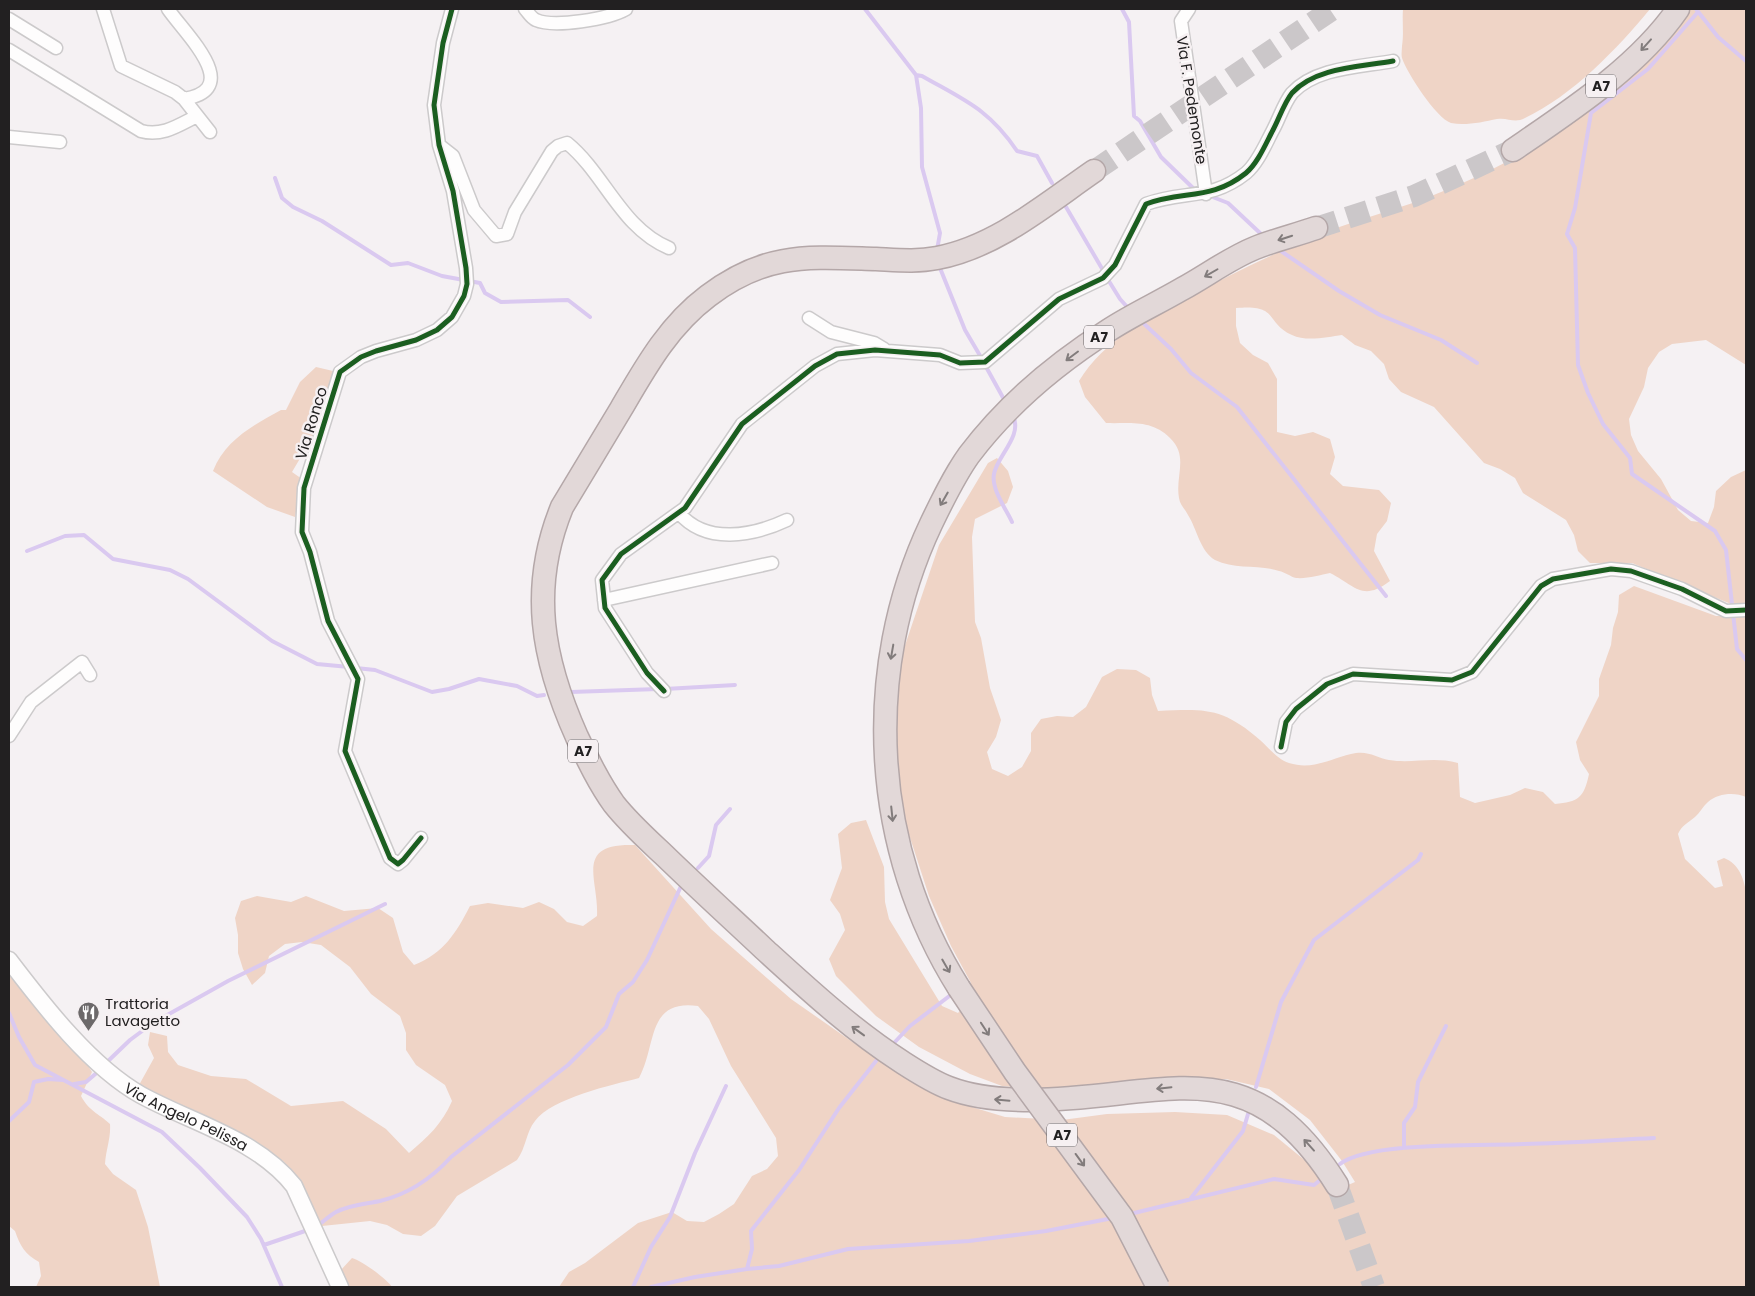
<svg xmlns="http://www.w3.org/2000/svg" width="1755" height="1296" font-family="Poppins,sans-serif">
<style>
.green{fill:#efd4c6}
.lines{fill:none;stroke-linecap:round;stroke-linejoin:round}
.stream{stroke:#dac9f0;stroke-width:4}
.motorway-tunnel{stroke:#cbc7c9;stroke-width:22;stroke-dasharray:22 11;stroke-linecap:butt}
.minor-casing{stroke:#cccacb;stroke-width:15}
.tertiary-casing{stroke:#cccacb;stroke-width:19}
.motorway-casing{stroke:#b4a7a8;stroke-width:25}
.minor{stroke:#fefdfd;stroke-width:12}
.tertiary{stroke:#fefdfd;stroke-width:16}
.motorway{stroke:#e2d8d8;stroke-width:22}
.motorway-bridge-casing{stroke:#b4a7a8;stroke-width:25;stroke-linecap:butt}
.motorway-bridge{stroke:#e2d8d8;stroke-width:22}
.cycleway-casing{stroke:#f6f0f2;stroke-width:8}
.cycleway{stroke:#1b5e20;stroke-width:5}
.oneway{stroke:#827c7c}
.labels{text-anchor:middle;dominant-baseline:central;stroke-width:5;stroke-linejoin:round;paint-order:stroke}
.shield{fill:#f6f0f2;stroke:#625e60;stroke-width:1}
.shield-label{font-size:14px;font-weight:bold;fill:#222021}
.street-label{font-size:15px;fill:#222021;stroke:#f6f0f2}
.poi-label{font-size:15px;fill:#222021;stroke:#f6f0f2;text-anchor:start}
</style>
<rect width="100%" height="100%" fill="#f5f1f3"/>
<path class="green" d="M1403 9H1650C1618 48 1572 96 1525 118 1514 124 1508 117 1497 119 1483 122 1465 126 1451 123 1436 118 1407 73 1402 58 1401 54 1402 50 1402 46 1404 33 1402 22 1403 9Z
M1690 9H1746V365L1706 340 1672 344 1659 352 1648 368 1644 387 1629 419 1631 435 1638 451 1661 479 1678 510 1691 521 1708 523 1714 507 1716 491 1731 477 1746 470V604H1731L1632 563H1590L1578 551 1574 535 1566 520 1523 493 1515 478 1500 469 1484 463 1434 407 1401 392 1389 379 1384 364 1371 351 1355 345 1342 335C1328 337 1306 342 1292 335 1264 322 1280 304 1236 308V326L1240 343 1253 355 1268 363 1277 379V432L1295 436 1313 432 1330 439 1335 457 1330 474 1343 486 1379 490 1391 503 1387 521 1377 534 1374 551 1390 581C1362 602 1356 586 1330 573 1320 575 1307 579 1296 578 1291 577 1285 572 1279 571 1258 564 1235 570 1215 560 1200 551 1197 529 1188 515 1185 509 1180 505 1179 498 1175 476 1189 456 1170 438 1151 419 1129 424 1106 423L1085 397 1079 381C1105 339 1145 321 1188 298 1228 275 1271 255 1314 237 1349 222 1388 212 1424 199 1525 160 1628 100 1690 9Z
M316 367 333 371 321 423 292 472 302 479 295 517 267 507 213 471C225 440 254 425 281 410H286L300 382Z
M997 458 1008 471 1013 487 1007 503 975 519 972 537 975 622 981 638 990 688 1001 720 996 737 987 752 992 769 1008 776 1022 767 1031 751V733L1041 719 1057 716 1073 717 1086 707 1102 677 1117 669 1136 670 1150 678 1152 695 1158 711C1205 709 1222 707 1260 740 1269 748 1277 759 1289 763 1314 771 1333 757 1356 753 1369 751 1378 758 1389 760 1413 764 1432 756 1458 763L1460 797 1475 803 1510 795 1525 788 1543 792 1555 804C1578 802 1584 798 1589 774L1580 760 1576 742 1599 696V679L1611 645 1613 628 1618 612 1619 595 1634 586 1716 616H1746V797C1735 792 1718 793 1708 802 1703 806 1700 813 1695 817 1687 824 1682 825 1678 834L1685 859 1715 888 1723 886 1717 861 1724 858C1739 864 1743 877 1746 891V1287H559L569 1272 585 1263 638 1223 672 1212 687 1221 704 1222 719 1214 734 1204 752 1176 767 1169 778 1156 776 1138 731 1066 709 1019 698 1006C646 999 657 1045 639 1078 612 1085 552 1098 535 1121 526 1132 526 1148 517 1160L457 1196 435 1226 421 1236 403 1234 387 1225 370 1221 322 1226 301 1180 283 1161 139 1085 154 1058 148 1045 150 1032 167 1036 168 1052 178 1065 211 1076 246 1079 291 1106 343 1101 386 1129 409 1153C428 1137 442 1124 452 1101L445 1085 416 1065 406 1050V1033L400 1016 371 994 350 967 321 945 302 942 285 944 269 956 265 973 252 985 243 969 238 953V935L235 918 241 901 257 896 291 902 306 896 344 911 378 908 393 918 403 952 414 965C444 953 456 933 470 906L488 903 523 908 539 902 554 909 567 922 583 926 597 916C599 879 573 843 635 845L711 929 791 999 874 1057 939 1097 1005 1117 1062 1120 1107 1114 1175 1112 1227 1115 1274 1135 1313 1167 1330 1193 1355 1182 1342 1161 1310 1120 1269 1089 1226 1079 1050 1090 1002 1086 970 1074 919 1047 876 1016 836 976 829 959 845 930 840 914 830 900 842 868 838 834 851 823 866 820 884 867 885 902 889 919 942 1006 958 1013 969 1000 971 983 951 946 929 896 902 813 893 741 897 669 939 545 988 463Z
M9 971 80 1053 92 1072 81 1096C89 1111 98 1113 110 1124 111 1138 106 1149 105 1164L113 1174 136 1190 148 1227 160 1287H36L41 1276 39 1262C25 1254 20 1246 15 1231L9 1226Z
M352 1258C361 1260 387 1279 392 1287H348L340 1271Z"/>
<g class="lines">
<path class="stream" d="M865 9 916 75 921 108 922 167 940 233 937 250
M1122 9 1129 22 1134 116 1140 121 1161 157 1194 189
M1696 9 1718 37 1746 61
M1698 12 1648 69 1591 113 1575 208 1567 234 1575 248 1578 365 1588 393 1603 424 1630 458 1632 474 1715 531 1726 550 1737 649 1746 660
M916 75 922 76C964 100 989 109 1017 151L1037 156 1052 183
M275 178 282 198 293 207 322 221 391 265 408 263 442 276 480 283 485 293 501 302 568 300 590 317
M1210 196 1228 203 1260 233
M1066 207 1104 272
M1278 249 1339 291 1380 315 1441 340 1477 363
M940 268 965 330 982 359
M1107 278 1120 299 1129 309
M1141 321 1171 349 1191 373 1237 407 1386 596
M985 365 1006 403
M1012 522C1006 509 991 489 994 474 997 456 1023 436 1013 416
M27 551 65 536 84 535 113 559 170 570 188 579 272 641 317 664 349 667
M356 668 375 670 432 692 449 689 479 679 517 686 537 696 544 695
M665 689 735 685
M571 692 658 689
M698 868 709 856 716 825 730 809
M9 1013 19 1037 35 1065 162 1132 200 1168 247 1217 261 1239 282 1287
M893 1044 910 1026 952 994
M106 1063 130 1040 153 1023 228 981 385 904
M74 1084 86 1082 100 1070
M1256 1087 1281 1002 1314 940 1418 860 1421 854
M9 1121 29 1102 34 1082 48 1079 63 1080
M1404 1147V1123L1415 1107 1418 1082 1446 1026
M1340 1164C1369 1141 1484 1146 1524 1144 1567 1143 1611 1140 1654 1138
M1191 1198 1243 1131 1248 1114
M1130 1214 1274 1179 1314 1185 1319 1181
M317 1226C323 1222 329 1216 336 1212 349 1205 365 1204 380 1201 409 1194 432 1178 451 1157L568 1065 606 1027 619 994 633 982 647 960 682 884
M264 1245 308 1230
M747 1269 752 1249 751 1231 799 1170 839 1108 876 1061
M633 1287 651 1247 670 1217 695 1153 726 1086
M651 1287 695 1277 747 1269 779 1266 848 1249 969 1241 1046 1231 1113 1218"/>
<path class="motorway-tunnel" d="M1094 171 1333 9
M1316 228 1414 196 1513 150
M1337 1185 1374 1287"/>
<defs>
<path id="minor" d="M103 9 121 66 175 92 184 99 210 132
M168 9C185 34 245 89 184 99
M525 9C528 12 531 18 536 20 554 28 609 19 626 9
M1189 9 1181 21 1206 194
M9 19 56 48
M9 50 141 131C162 137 179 125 197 116
M9 137 60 142
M439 145 453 156 474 210 496 236 507 234 515 212 552 151 558 146 567 143C605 174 621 228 669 248
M809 318 831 332 874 343 884 349
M679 513C706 545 753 536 787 520
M604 600 772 563
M664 691 647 673 605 608 602 580 621 554 685 508 742 424 815 366 837 354 875 350 940 355 960 363 985 362 1059 299 1103 278 1115 265 1146 204C1184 190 1211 201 1246 173 1258 163 1266 143 1273 130 1279 119 1284 103 1292 93 1316 67 1361 67 1393 61
M9 736 31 702 82 662 90 675
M1281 747 1286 722 1296 709 1327 684 1353 674 1452 680 1472 672 1541 586 1553 579 1611 569 1631 571 1682 589 1726 611 1746 610
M421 838 403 860 398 864 390 858 345 751 358 679 328 621 310 552 302 532 304 488 340 372 361 357 376 351 416 340 437 330 452 317 464 296 467 284 466 268 453 191 439 145 434 105 443 43 452 9"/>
<g id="tertiary">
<path id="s1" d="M9 960C44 1006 91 1067 141 1095 192 1123 257 1139 294 1186L340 1287"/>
</g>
<path id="motorway" d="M1513 150C1570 111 1638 67 1678 9
M1094 171C1046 204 996 247 937 258 917 262 897 260 876 259 808 257 766 252 708 296 668 326 645 368 621 409 601 442 582 474 562 507 529 588 542 659 577 737 588 760 599 783 614 804 629 823 647 839 664 855 697 887 731 918 764 949 808 989 851 1029 902 1062 916 1071 933 1082 949 1088 975 1098 1003 1100 1031 1100 1166 1099 1248 1043 1337 1185
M959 988C872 850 861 672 931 524 942 501 954 476 969 455 1006 406 1057 363 1109 330 1132 315 1158 303 1182 289 1206 276 1230 258 1255 248 1275 240 1296 235 1316 228"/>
</defs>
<use href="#minor" class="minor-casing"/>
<use href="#tertiary" class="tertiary-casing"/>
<use href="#motorway" class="motorway-casing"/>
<use href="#minor" class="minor"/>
<use href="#tertiary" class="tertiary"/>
<use href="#motorway" class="motorway"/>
<defs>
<path id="motorway-bridge" d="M959 988 1015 1072 1122 1217 1158 1287"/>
</defs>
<use href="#motorway-bridge" class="motorway-bridge-casing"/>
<use href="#motorway-bridge" class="motorway-bridge"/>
<defs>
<path id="cycleway" d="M664 691 647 673 605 608 602 580 621 554 685 508 742 424 815 366 837 354 875 350 940 355 960 363 985 362 1059 299 1103 278 1115 265 1146 204C1184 190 1211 201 1246 173 1258 163 1266 143 1273 130 1279 119 1284 103 1292 93 1316 67 1361 67 1393 61
M1281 747 1286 722 1296 709 1327 684 1353 674 1452 680 1472 672 1541 586 1553 579 1611 569 1631 571 1682 589 1726 611 1746 610
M421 838 403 860 398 864 390 858 345 751 358 679 328 621 310 552 302 532 304 488 340 372 361 357 376 351 416 340 437 330 452 317 464 296 467 284 466 268 453 191 439 145 434 105 443 43 452 9"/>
</defs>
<use href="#cycleway" class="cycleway-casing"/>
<use href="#cycleway" class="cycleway"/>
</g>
<defs><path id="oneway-shaft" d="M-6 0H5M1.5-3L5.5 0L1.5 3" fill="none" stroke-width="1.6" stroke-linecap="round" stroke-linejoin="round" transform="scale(1.25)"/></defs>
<g class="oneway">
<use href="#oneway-shaft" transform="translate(1646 45) rotate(132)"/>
<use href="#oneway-shaft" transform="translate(1285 238) rotate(162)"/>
<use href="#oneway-shaft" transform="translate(1211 273) rotate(150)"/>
<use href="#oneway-shaft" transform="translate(1072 356) rotate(143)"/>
<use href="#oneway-shaft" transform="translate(944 499) rotate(120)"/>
<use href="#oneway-shaft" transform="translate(892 652) rotate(100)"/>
<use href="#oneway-shaft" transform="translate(892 814) rotate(84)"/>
<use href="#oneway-shaft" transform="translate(946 966) rotate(60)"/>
<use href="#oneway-shaft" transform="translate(985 1029) rotate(57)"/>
<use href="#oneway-shaft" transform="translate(858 1031) rotate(-144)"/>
<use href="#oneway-shaft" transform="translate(1164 1088) rotate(174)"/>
<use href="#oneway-shaft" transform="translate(1002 1100) rotate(-175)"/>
<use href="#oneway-shaft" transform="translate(1309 1145) rotate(-132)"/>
<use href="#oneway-shaft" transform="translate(1080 1160) rotate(54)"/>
</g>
<defs>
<symbol id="restaurant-pin" viewBox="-11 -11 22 30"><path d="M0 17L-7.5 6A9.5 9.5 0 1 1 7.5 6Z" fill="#6c696a" stroke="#f6f0f2"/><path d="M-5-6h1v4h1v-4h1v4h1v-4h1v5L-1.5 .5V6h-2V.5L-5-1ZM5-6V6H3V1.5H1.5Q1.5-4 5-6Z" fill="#fff"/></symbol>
</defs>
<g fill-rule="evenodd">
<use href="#restaurant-pin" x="76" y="1000" width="25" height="34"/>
</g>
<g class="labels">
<g class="shield">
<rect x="1586" y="74.5" width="30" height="23" rx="4"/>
<rect x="1084" y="325.5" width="30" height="23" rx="4"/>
<rect x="568" y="739.5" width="30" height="23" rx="4"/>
<rect x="1047" y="1123.5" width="30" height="23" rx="4"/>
</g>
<g class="shield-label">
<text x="1601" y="86">A7</text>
<text x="1099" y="337">A7</text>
<text x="583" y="751">A7</text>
<text x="1062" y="1135">A7</text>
</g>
<g class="street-label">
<text transform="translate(1192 100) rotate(81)">Via F. Pedemonte</text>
<text transform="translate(311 423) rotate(-73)">Via Ronco</text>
<text stroke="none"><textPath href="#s1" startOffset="240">Via Angelo Pelissa</textPath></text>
</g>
<g class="poi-label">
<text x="105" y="1003">Trattoria<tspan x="105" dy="17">Lavagetto</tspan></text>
</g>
</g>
<rect width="1755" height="1296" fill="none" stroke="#222021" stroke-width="20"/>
</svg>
